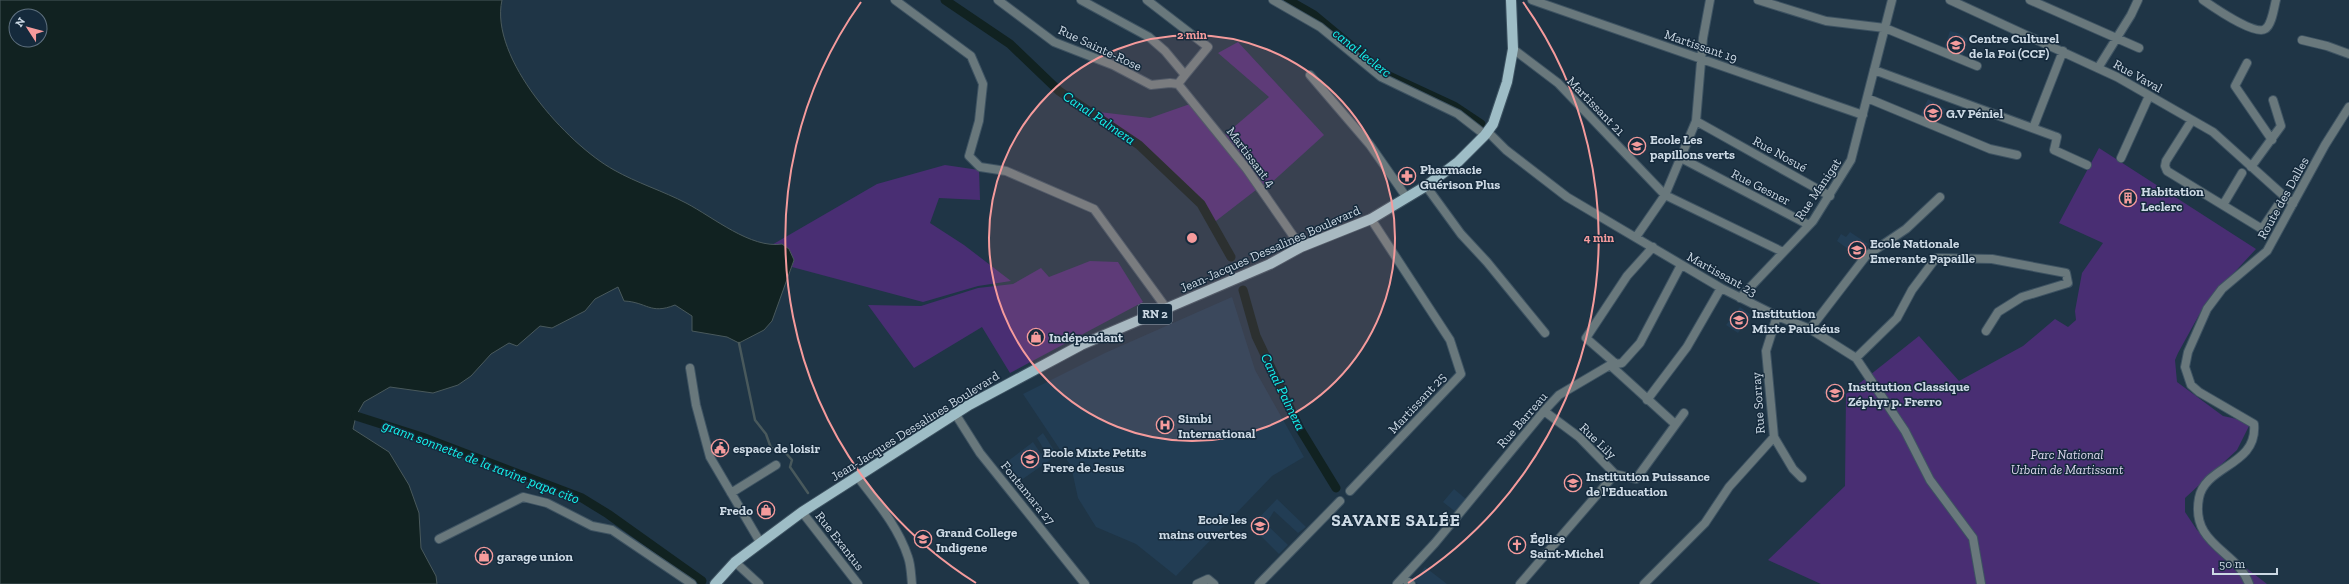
<svg xmlns="http://www.w3.org/2000/svg" width="2349" height="584" font-family="'Zilla Slab',serif">
<style>
.built{fill:#223d54}
.green{fill:#492e73}
.water{fill:#112221;stroke:#49595c;fill-rule:evenodd}
.lines{fill:none;stroke-linecap:round;stroke-linejoin:round}
.stream{stroke:#49595c;stroke-width:2.5}
.canal{stroke:#112221;stroke-width:9}
.minor-casing{stroke:#3e5362;stroke-width:10}
.primary-casing{stroke:#3e5362;stroke-width:12}
.minor{stroke:#69787c;stroke-width:8}
.primary{stroke:#9ebdc6;stroke-width:10}
.ring{fill:none;stroke:#f59b9c;stroke-width:2}
.labels{text-anchor:middle;dominant-baseline:central;stroke-width:3;stroke-linejoin:round;paint-order:stroke}
.shield{fill:#152a3c;stroke:#95a4b2;stroke-width:1}
.shield-label{font-size:12px;font-weight:bold;fill:#ccd9e4}
.poi-label{font-size:13px;font-weight:bold;fill:#ccd9e4;stroke:#152a3c;text-anchor:start}
.street-label{font-size:13px;fill:#ccd9e4;stroke:#152a3c}
.park-label{font-size:13px;font-style:italic;fill:#ded9ee;stroke:#152a3c}
.water-label{font-size:14px;font-style:italic;fill:#15f4ee;stroke:#152a3c}
.district-label{font-size:17px;font-weight:bold;letter-spacing:1px;fill:#ccd9e4;stroke:#152a3c}
.centre{fill:#f59b9c;stroke:#152a3c;stroke-width:2}
.ring-label{font-size:12px;text-anchor:middle;font-weight:bold;fill:#f59b9c;stroke:#152a3c;stroke-width:3;stroke-linejoin:round;paint-order:stroke}
</style>
<rect width="100%" height="100%" fill="#1f3546"/>
<path class="built" d="M1950 31 1958 33 1968 39 1962 59 1943 52Z
M1928 99 1946 109 1938 122 1920 116Z
M1640 137 1647 144 1634 156 1628 149Z
M1850 232 1868 244 1859 257 1837 241 1841 234 1846 237Z
M1232 297 1255 370 1304 457 1272 476 1176 576 1136 544 1096 527 1078 498 1071 466 1023 394 1105 353Z
M1740 307 1751 315 1738 333 1726 325Z
M1834 382 1846 394 1835 404 1823 392Z
M1043 433 1057 455 1017 483 1013 477 1011 478 1007 473 1008 470 1004 464 1033 442 1041 454 1045 451 1037 438Z
M1454 489 1467 500 1457 513 1443 502Z
M1277 499 1306 527 1298 533 1274 511 1266 524 1288 545 1279 554 1251 526Z
M1425 567 1447 584H1418L1414 581Z"/>
<path class="green" d="M1238 42 1324 135 1269 185 1265 183 1212 224 1203 209 1099 112 1150 118 1190 104 1220 139 1269 97 1218 53Z
M2099 148 2256 249 2205 304 2178 353 2175 360 2177 382 2223 416 2251 422 2237 450 2185 498V512L2197 530 2267 584H1821L1768 560 1845 486 1846 394 1919 336 1959 381 2023 346 2055 319 2068 327 2076 320 2075 311 2082 273 2103 243 2059 223Z
M945 165 979 170 980 200 939 198 930 223 964 245 1011 281 978 286 923 302 792 267 794 260 789 249 770 246 877 184Z
M1090 261 1118 262 1143 302 1010 373 982 327 914 368 868 305 921 306 978 288 1013 284 1041 268 1049 277Z"/>
<path class="water" d="M0 0H502C489 58 567 144 614 170 637 183 663 191 686 203 713 217 751 249 782 244L789 249 794 260 772 321 764 330 739 343 727 337 692 331V316L675 305C650 315 647 302 624 301L618 287 595 299 585 311 552 328 540 326 517 346 509 343 491 354 471 376 458 385 433 393 390 387 364 402 356 416 353 429 389 452 409 485 419 513 421 548 436 576 437 584H0ZM16 16H40V40H16Z"/>
<g class="lines">
<path class="stream" d="M739 343 755 420 766 434 771 448 783 450 792 460 790 467 808 493"/>
<path class="canal" d="M945 0 1010 44 1059 91 1139 145 1201 204 1231 257
M1288 0 1314 15 1385 74 1454 106 1481 124
M1243 290 1256 336 1300 429 1336 488
M356 416 422 437 582 498 608 514 702 581"/>
<defs>
<path id="minor" d="M895 0 971 56 983 84 979 121 969 156 980 167 1006 171 1094 209 1167 309
M998 0 1054 42 1113 65 1151 85 1170 83 1178 84
M1081 0 1149 37 1165 51 1185 75 1178 84
M1147 0 1208 47 1185 75
M1273 0 1320 27 1381 77 1458 114 1485 135
M1532 0 1863 115
M1758 0 1826 21 1885 28 1977 66
M1950 0 2117 77 2213 132 2293 204
M2030 0 2139 48
M2203 0C2213 7 2255 36 2265 29 2272 25 2274 7 2276 0
M2302 40 2327 46 2349 54
M1513 49 1558 83 1665 195 1783 252
M2247 63 2235 86 2272 140
M2098 68 2131 15 2138 0
M1874 70 2054 136 2057 137 2054 150 2087 165
M1310 75 1370 145 1407 198
M1178 84 1246 168 1301 247
M1867 98 1990 149 2017 155
M2192 120 2166 161 2165 166 2167 171 2262 229 2278 205
M1696 121 1830 196
M2033 128 2063 51
M1487 131 1506 150 1567 197 1721 288 1777 316 1810 329 1856 358 1905 431 1930 480 1973 538 1981 584
M1681 158 1809 225
M2121 158 2149 96
M2251 167 2281 126 2273 100
M1426 186 1461 234 1487 262 1545 333
M2223 205 2242 173
M1636 237 1665 195 1696 121 1703 38 1710 0
M1740 298 1813 221 1851 160 1892 0
M1810 329 1866 256 1906 229 1940 197
M1856 358 1897 318 1912 290 1936 258 1992 259 2066 273 2068 283 2022 297 1998 312 1986 331
M1616 364 1586 338 1627 276 1653 247
M1610 365 1675 424
M690 368 696 405 710 457 760 542
M1647 400 1687 347 1721 288
M956 415 980 453 1085 584
M1774 437 1793 469 1802 478
M1615 474 1636 479 1684 413
M857 476C876 501 898 526 908 557 911 565 911 575 912 584
M1350 491 1461 374 1450 340 1371 219
M731 493 776 465
M802 512 858 584
M439 539 523 497 547 503 592 526 612 530 692 584
M735 562 759 584
M1403 578 1411 584
M1197 584 1208 579 1214 584
M1259 584 1340 501
M1397 584 1435 543 1544 411 1559 395 1610 365 1622 363 1640 343 1681 265
M1520 584 1615 474 1579 437 1544 411
M1644 584 1705 523 1729 487 1774 437 1766 351 1777 316
M2249 584C2238 551 2190 545 2199 498 2205 465 2258 466 2254 424L2199 392 2191 385 2185 367 2188 352 2207 309 2222 289 2267 251 2325 145 2349 107"/>
<path id="primary" d="M715 584 735 562 802 512 969 405 1081 345 1270 264 1301 247 1371 219 1426 186 1458 162 1485 135 1493 124 1507 82 1513 49 1511 0"/>
</defs>
<use href="#minor" class="minor-casing"/>
<use href="#primary" class="primary-casing"/>
<use href="#minor" class="minor"/>
<use href="#primary" class="primary"/>
</g>
<circle cx="1192" cy="238" r="203" fill="#f59b9c" fill-opacity=".12"/>
<g class="ring">
<circle cx="1192" cy="238" r="203"/>
<path d="M976 583A407 407 0 0 1 861 2M1523 2A407 407 0 0 1 1408 583"/>
</g>
<defs>
<symbol id="school-ring" viewBox="-11 -11 22 22"><circle r="9.5" fill="#152a3c" stroke="#f59b9c" stroke-width="1.5"/><path d="M0-5L7-2L0 1L-7-2ZM-4 1L0 2.5L4 1V4Q0 6-4 4Z" fill="#f59b9c"/></symbol>
<symbol id="pharmacy-ring" viewBox="-11 -11 22 22"><circle r="9.5" fill="#152a3c" stroke="#f59b9c" stroke-width="1.5"/><path d="M-2-6h4v4h4v4h-4v4h-4v-4h-4v-4h4Z" fill="#f59b9c"/></symbol>
<symbol id="building-ring" viewBox="-11 -11 22 22"><circle r="9.5" fill="#152a3c" stroke="#f59b9c" stroke-width="1.5"/><path d="M-4-6H4V6H1V3H-1V6H-4ZM-2.5-4.3h1.7v1.8h-1.7ZM.8-4.3h1.7v1.8H.8ZM-2.5-1h1.7V.8h-1.7ZM.8-1h1.7V.8H.8Z" fill="#f59b9c"/></symbol>
<symbol id="shop-ring" viewBox="-11 -11 22 22"><circle r="9.5" fill="#152a3c" stroke="#f59b9c" stroke-width="1.5"/><path d="M-5-2.5h2.3a2.7 3.5 0 0 1 5.4 0H5L5.5 6h-11ZM-1.5-2.5h3a1.5 2.3 0 0 0-3 0Z" fill="#f59b9c"/></symbol>
<symbol id="hospital-ring" viewBox="-11 -11 22 22"><circle r="9.5" fill="#152a3c" stroke="#f59b9c" stroke-width="1.5"/><path d="M-5-5h3v3.5h4V-5h3V5h-3V1.5h-4V5h-3Z" fill="#f59b9c"/></symbol>
<symbol id="civic-ring" viewBox="-11 -11 22 22"><circle r="9.5" fill="#152a3c" stroke="#f59b9c" stroke-width="1.5"/><path d="M-.6-6.5H3V-4.5H.6V-3L4-1V1h2V6H-6V1h2V-1L-.6-3ZM-1.2 2.5V6h2.4V2.5Z" fill="#f59b9c"/></symbol>
<symbol id="church-ring" viewBox="-11 -11 22 22"><circle r="9.5" fill="#152a3c" stroke="#f59b9c" stroke-width="1.5"/><path d="M-1.2-6h2.4v3.5h3.3v2.4h-3.3V6h-2.4V-.1h-3.3v-2.4h3.3Z" fill="#f59b9c"/></symbol>
</defs>
<g fill-rule="evenodd">
<use href="#school-ring" x="1946" y="35" width="20" height="20"/>
<use href="#school-ring" x="1923" y="103" width="20" height="20"/>
<use href="#school-ring" x="1627" y="136" width="20" height="20"/>
<use href="#pharmacy-ring" x="1397" y="166" width="20" height="20"/>
<use href="#building-ring" x="2118" y="188" width="20" height="20"/>
<use href="#school-ring" x="1847" y="240" width="20" height="20"/>
<use href="#school-ring" x="1729" y="310" width="20" height="20"/>
<use href="#shop-ring" x="1026" y="327" width="20" height="20"/>
<use href="#school-ring" x="1825" y="383" width="20" height="20"/>
<use href="#hospital-ring" x="1155" y="415" width="20" height="20"/>
<use href="#civic-ring" x="710" y="438" width="20" height="20"/>
<use href="#school-ring" x="1020" y="449" width="20" height="20"/>
<use href="#school-ring" x="1563" y="473" width="20" height="20"/>
<use href="#shop-ring" x="756" y="500" width="20" height="20"/>
<use href="#school-ring" x="1250" y="516" width="20" height="20"/>
<use href="#school-ring" x="913" y="529" width="20" height="20"/>
<use href="#church-ring" x="1507" y="535" width="20" height="20"/>
<use href="#shop-ring" x="474" y="546" width="20" height="20"/>
</g>
<g class="labels">
<rect class="shield" x="1138" y="304" width="34" height="20" rx="3"/>
<g class="shield-label">
<text x="1155" y="314">RN 2</text>
</g>
<g class="poi-label">
<text x="1969" y="38">Centre Culturel<tspan x="1969" dy="15">de la Foi (CCF)</tspan></text>
<text x="1946" y="113">G.V Péniel</text>
<text x="1650" y="139">Ecole Les<tspan x="1650" dy="15">papillons verts</tspan></text>
<text x="1420" y="169">Pharmacie<tspan x="1420" dy="15">Guérison Plus</tspan></text>
<text x="2141" y="191">Habitation<tspan x="2141" dy="15">Leclerc</tspan></text>
<text x="1870" y="243">Ecole Nationale<tspan x="1870" dy="15">Emerante Papaille</tspan></text>
<text x="1752" y="313">Institution<tspan x="1752" dy="15">Mixte Paulcéus</tspan></text>
<text x="1049" y="337">Indépendant</text>
<text x="1848" y="386">Institution Classique<tspan x="1848" dy="15">Zéphyr p. Frerro</tspan></text>
<text x="1178" y="418">Simbi<tspan x="1178" dy="15">International</tspan></text>
<text x="733" y="448">espace de loisir</text>
<text x="1043" y="452">Ecole Mixte Petits<tspan x="1043" dy="15">Frere de Jesus</tspan></text>
<text x="1586" y="476">Institution Puissance<tspan x="1586" dy="15">de l'Education</tspan></text>
<text x="753" y="510" text-anchor="end">Fredo</text>
<text x="1247" y="519" text-anchor="end">Ecole les<tspan x="1247" dy="15">mains ouvertes</tspan></text>
<text x="936" y="532">Grand College<tspan x="936" dy="15">Indigene</tspan></text>
<text x="1530" y="538">Église<tspan x="1530" dy="15">Saint-Michel</tspan></text>
<text x="497" y="556">garage union</text>
</g>
<g class="street-label">
<text transform="translate(1701 46) rotate(19)">Martissant 19</text>
<text transform="translate(1100 48) rotate(25)">Rue Sainte-Rose</text>
<text transform="translate(2138 76) rotate(29)">Rue Vaval</text>
<text transform="translate(1596 106) rotate(46)">Martissant 21</text>
<text transform="translate(1780 154) rotate(29)">Rue Nosué</text>
<text transform="translate(1251 157) rotate(53)">Martissant 4</text>
<text transform="translate(1761 187) rotate(27)">Rue Gesner</text>
<text transform="translate(1818 189) rotate(-56)">Rue Manigat</text>
<text transform="translate(2283 198) rotate(-61)">Route des Dalles</text>
<text transform="translate(1270 249) rotate(-24)">Jean-Jacques Dessalines Boulevard</text>
<text transform="translate(1722 274) rotate(29)">Martissant 23</text>
<text transform="translate(1417 403) rotate(-47)">Martissant 25</text>
<text transform="translate(1758 403) rotate(-94)">Rue Sorray</text>
<text transform="translate(1522 420) rotate(-49)">Rue Barreau</text>
<text transform="translate(915 426) rotate(-32)">Jean-Jacques Dessalines Boulevard</text>
<text transform="translate(1598 441) rotate(44)">Rue Lily</text>
<text transform="translate(1028 493) rotate(51)">Fontamara 27</text>
<text transform="translate(840 541) rotate(52)">Rue Exantus</text>
</g>
<g class="park-label">
<text x="2067" y="454">Parc National<tspan x="2067" dy="15">Urbain de Martissant</tspan></text>
</g>
<g class="water-label">
<text transform="translate(1362 53) rotate(38)">canal leclerc</text>
<text transform="translate(1099 118) rotate(34)">Canal Palmera</text>
<text transform="translate(1283 392) rotate(64)">Canal Palmera</text>
<text transform="translate(481 462) rotate(21)">grann sonnette de la ravine papa cito</text>
</g>
<g class="district-label">
<text x="1396" y="520">SAVANE SALÉE</text>
</g>
</g>
<circle cx="1192" cy="238" r="6" class="centre"/>
<g class="ring-label">
<text x="1192" y="39">2 min</text>
<text x="1599" y="242">4 min</text>
</g>
<g transform="translate(28 28) rotate(306)"><circle r="19" fill="#152a3c" stroke="#5e707f"/>
<path d="M0-3L7 15L0 10L-7 15Z" fill="#f59b9c"/>
<text y="-6" font-size="11" font-weight="bold" text-anchor="middle" fill="#ccd9e4">N</text>
</g>
<path d="M2213 568v6h64v-6" fill="none" stroke="#ccd9e4" stroke-width="2"/>
<text x="2219" y="568" font-size="12" fill="#ccd9e4" stroke="#152a3c" stroke-width="3" paint-order="stroke">50 m</text>
</svg>
